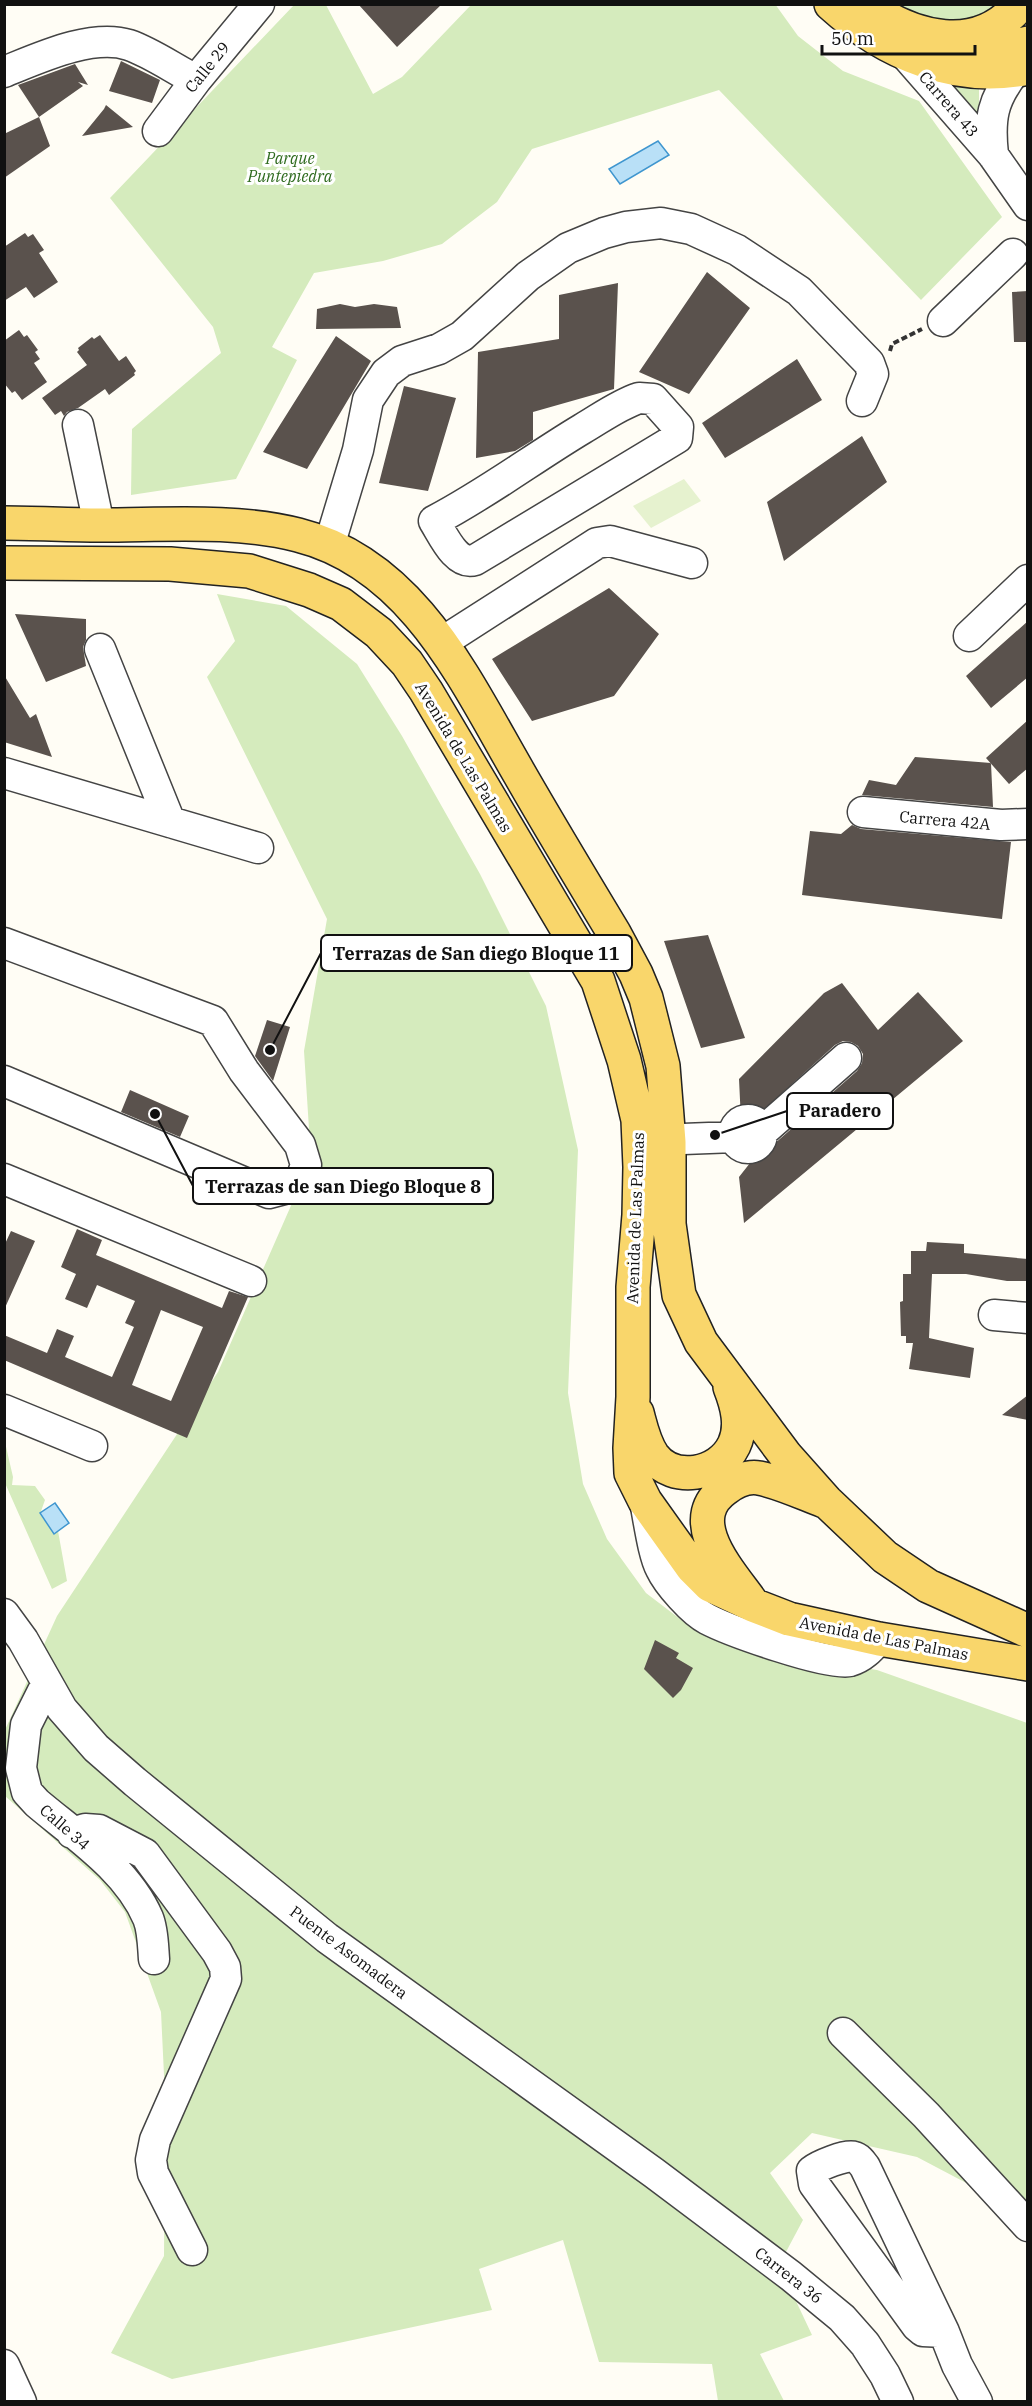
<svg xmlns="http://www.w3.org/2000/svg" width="1032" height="2406" font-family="'IBM Plex Serif',serif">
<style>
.green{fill:#d5ebbd}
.pitch{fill:#e6f2cf}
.water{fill:#b9e0f7;stroke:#3f96cf;stroke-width:1.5}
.building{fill:#5a524d;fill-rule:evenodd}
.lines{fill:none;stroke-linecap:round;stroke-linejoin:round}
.minor-casing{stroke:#444;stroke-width:33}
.major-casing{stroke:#222;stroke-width:36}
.path{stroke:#333;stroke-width:4;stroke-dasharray:6 3;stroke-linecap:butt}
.minor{stroke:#fff;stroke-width:30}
.major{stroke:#f9d66b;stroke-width:33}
.labels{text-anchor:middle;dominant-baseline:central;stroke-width:6;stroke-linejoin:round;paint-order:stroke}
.street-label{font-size:16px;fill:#111;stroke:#fff}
.park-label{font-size:16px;font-style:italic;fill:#2f6b1f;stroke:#fff}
.leader{fill:none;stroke:#111;stroke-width:2}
.callout-dot{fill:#111;stroke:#fff;stroke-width:2}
.callout{fill:#fff;stroke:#111;stroke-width:2}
.callout-label{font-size:18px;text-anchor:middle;font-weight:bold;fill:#111}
</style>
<rect width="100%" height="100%" fill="#fffdf5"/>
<path class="green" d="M775 4 798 36 843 71 919 101 1002 217 921 300 719 90 532 149 497 202 442 244 383 261 314 273 272 347 297 360 236 479 131 495 132 429 221 353 213 327 110 198 294 5H326L373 94 402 77 471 5Z
M881 5H1003L958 28Z
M979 79V121L953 87Z
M217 594 286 606 357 664 402 736 480 874 546 1006 578 1150 568 1393 583 1484 607 1539 646 1593 684 1622 722 1637 800 1657 877 1670 1027 1723V2215L917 2157 812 2133 770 2173 803 2220 779 2265 812 2335 760 2354 784 2401H718L712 2364 599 2362 563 2240 479 2269 492 2310 172 2379 111 2353 164 2256 165 2096 161 2012 125 1912 100 1880 5 1796V1730L57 1616 218 1372 311 1160 304 1051 327 919 207 677 235 641Z
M4 1438 13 1477 12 1485 35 1486 45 1500 40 1514 54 1534 58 1531 67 1581 52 1589 5 1483Z"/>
<path class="pitch" d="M684 479 701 501 651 528 633 506Z"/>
<path class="water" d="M658 141 669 155 620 184 609 169Z
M55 1503 69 1523 54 1534 40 1513Z"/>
<path class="building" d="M358 4H442L397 47Z
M121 61 160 80 152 103 109 91Z
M75 64 88 85 78 82 83 86 39 117 18 85Z
M106 105 133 127 82 136 104 109Z
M39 117 50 146 4 178V134Z
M25 233 28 237 33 234 44 250 39 253 58 282 34 298 26 287 4 301V247Z
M707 272 750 308 689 394 639 372Z
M618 283 614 389 533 412V440L515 451 476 458 478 352 559 339V295Z
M1028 291V342H1014L1012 292Z
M340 304 355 307 374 304 397 307 401 328 316 329 317 309Z
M19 330 24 337 27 335 38 350 35 352 40 359 34 363 47 382 22 400 15 391 12 393 4 383V341Z
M100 335 119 361 126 356 136 371 134 373 135 375 109 395 105 389 78 408 67 412 64 416 61 411 55 415 42 398 87 365 77 352 79 350 78 348 92 337 94 339Z
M336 336 371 361 307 469 263 452Z
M797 359 822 400 725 458 702 423Z
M404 386 456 398 428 491 379 483Z
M862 436 887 482 784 561 767 502Z
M609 588 659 634 614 696 532 721 492 659Z
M15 614 86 619V640L83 647 86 666 46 682Z
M1028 621V677L991 708 966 676Z
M4 675 30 718 36 714 52 757 4 742Z
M1028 720V768L1009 784 986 758Z
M915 757 991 763 993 807 862 795 869 780 896 785Z
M852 825 861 829 1011 842 1002 919 802 895 810 831 841 834Z
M708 935 745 1038 701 1048 664 941Z
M842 983 878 1030 918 992 963 1041 744 1223 739 1177 761 1149 773 1145 857 1071 862 1063 863 1054 858 1046 851 1042 843 1041 835 1045 747 1125 741 1121 739 1079 824 993Z
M267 1020 290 1027 273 1081 255 1056Z
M130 1090 189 1116 180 1137 121 1112Z
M77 1229 102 1240 96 1255 222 1308 229 1291 248 1297 187 1438 4 1360V1335L47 1353 57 1329 74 1336 65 1357 112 1377 134 1327 125 1323 135 1301 97 1285 87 1308 65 1299 76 1274 61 1267ZM161 1310 203 1327 171 1401 132 1385Z
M11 1231 35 1241 4 1310V1246Z
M927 1242 964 1244V1253L1028 1259V1281H1007L966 1274H932L929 1338 974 1348 970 1378 909 1369 913 1343H906V1336H901L900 1302 903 1301V1274H911V1251H926Z
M1028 1395V1420L1002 1415Z
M655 1640 679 1653 676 1658 693 1668 681 1690 673 1698 644 1669Z"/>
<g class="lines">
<defs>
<path id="minor" d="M903 52 993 155 1028 205
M4 72C39 58 92 33 129 45 152 53 174 69 196 80
M158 131 196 80 259 4
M993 155C989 119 992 100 1015 71
M943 321 1013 254
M639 398 653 399 678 427 677 438 475 560C456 566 443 535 434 521 486 494 532 459 582 429 601 418 618 405 639 398Z
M78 425 99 525
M329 546 358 450 368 400 386 373 402 361 439 349 462 336 528 276 568 248 604 233 626 227 661 223 691 229 737 250 799 291 869 363 873 374 862 401
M969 636 1028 580
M441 643 597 543 610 541 692 563
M100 649 170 822
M4 773 258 848
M863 812 1001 825 1028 824
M4 943 213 1021 244 1071 300 1145 306 1165 301 1179 288 1188 269 1193 4 1081
M734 1134a14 14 0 1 1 28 0a14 14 0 1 1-28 0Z
M762 1132 846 1058
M669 1142 683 1139 735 1137
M4 1179 251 1281
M994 1315 1028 1318
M4 1410 92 1446
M645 1502C649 1520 653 1554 661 1569 668 1584 693 1612 707 1619 730 1631 828 1666 850 1661 863 1657 870 1649 879 1639
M4 1614 23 1640 62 1709 96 1748 135 1782 327 1938 654 2173 791 2276 842 2318 865 2344 885 2375 898 2402
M47 1683 26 1725 21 1768 27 1792 37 1803C76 1836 127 1869 148 1918 153 1930 153 1946 154 1959
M72 1833 85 1829 99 1830 145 1854 217 1952 225 1967 226 1979 155 2140 151 2160 153 2173 192 2250
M843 2033 926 2115 1028 2226
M944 2332 923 2331 917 2326 814 2184 812 2171C818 2166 846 2154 854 2157 859 2158 862 2163 865 2167L944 2332 957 2365 977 2402
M4 2365 21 2402"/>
<path id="major" d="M831 4C885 53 955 83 1028 68
M865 4C912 38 978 57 1020 4
M962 55 986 53 1028 43
M4 523C36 523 68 525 100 525 165 525 234 519 298 535 413 564 465 680 519 773 550 827 582 880 614 933L636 974 646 998 663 1066 669 1142V1224L679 1295 701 1342 786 1456 826 1501 885 1557 928 1586 1028 1631
M4 563 170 564 249 571 309 590 341 604 379 633 407 663 426 691 598 981 624 1060 638 1120 640 1167 639 1215 633 1287V1397L630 1448 631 1473 645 1501 692 1567 710 1585 753 1605 789 1619 879 1639 1028 1664
M637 1413C641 1428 644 1443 653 1456 673 1483 719 1476 734 1445 743 1426 737 1405 730 1387
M752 1603C731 1573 681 1521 725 1489 734 1482 747 1476 759 1478 780 1482 803 1493 824 1501"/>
</defs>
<use href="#minor" class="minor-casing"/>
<use href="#major" class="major-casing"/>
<path class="path" d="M890 351 892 344 922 329"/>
<use href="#minor" class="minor"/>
<use href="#major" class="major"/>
</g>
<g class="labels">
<g class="street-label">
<text transform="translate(207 67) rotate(-51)">Calle 29</text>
<text transform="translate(949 104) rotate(49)">Carrera 43</text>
<text transform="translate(464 757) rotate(59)">Avenida de Las Palmas</text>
<text transform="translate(945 820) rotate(5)">Carrera 42A</text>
<text transform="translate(635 1218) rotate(-88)">Avenida de Las Palmas</text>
<text transform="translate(884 1638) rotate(11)">Avenida de Las Palmas</text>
<text transform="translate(65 1827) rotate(41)">Calle 34</text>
<text transform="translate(349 1952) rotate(37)">Puente Asomadera</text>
<text transform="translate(789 2275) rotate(38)">Carrera 36</text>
</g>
<g class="park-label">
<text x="290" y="158">Parque<tspan x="290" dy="18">Puntepiedra</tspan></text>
</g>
</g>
<path class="leader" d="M270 1050L321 953M715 1135L787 1111M155 1114L193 1186"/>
<g class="callout-dot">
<circle cx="270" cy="1050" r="6"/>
<circle cx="715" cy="1135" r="6"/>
<circle cx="155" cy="1114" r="6"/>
</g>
<g class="callout">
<rect x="321" y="935" width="311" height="36" rx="6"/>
<rect x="787" y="1093" width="106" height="36" rx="6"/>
<rect x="193" y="1168" width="300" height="36" rx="6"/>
</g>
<g class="callout-label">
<text x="476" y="960">Terrazas de San diego Bloque 11</text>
<text x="840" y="1117">Paradero</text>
<text x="343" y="1193">Terrazas de san Diego Bloque 8</text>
</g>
<rect width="1032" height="2406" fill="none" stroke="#111111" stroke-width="12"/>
<path d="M822 45v9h153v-9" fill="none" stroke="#111111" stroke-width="3"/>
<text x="831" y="45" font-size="18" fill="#111111" stroke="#ffffff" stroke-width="4.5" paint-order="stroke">50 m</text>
</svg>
